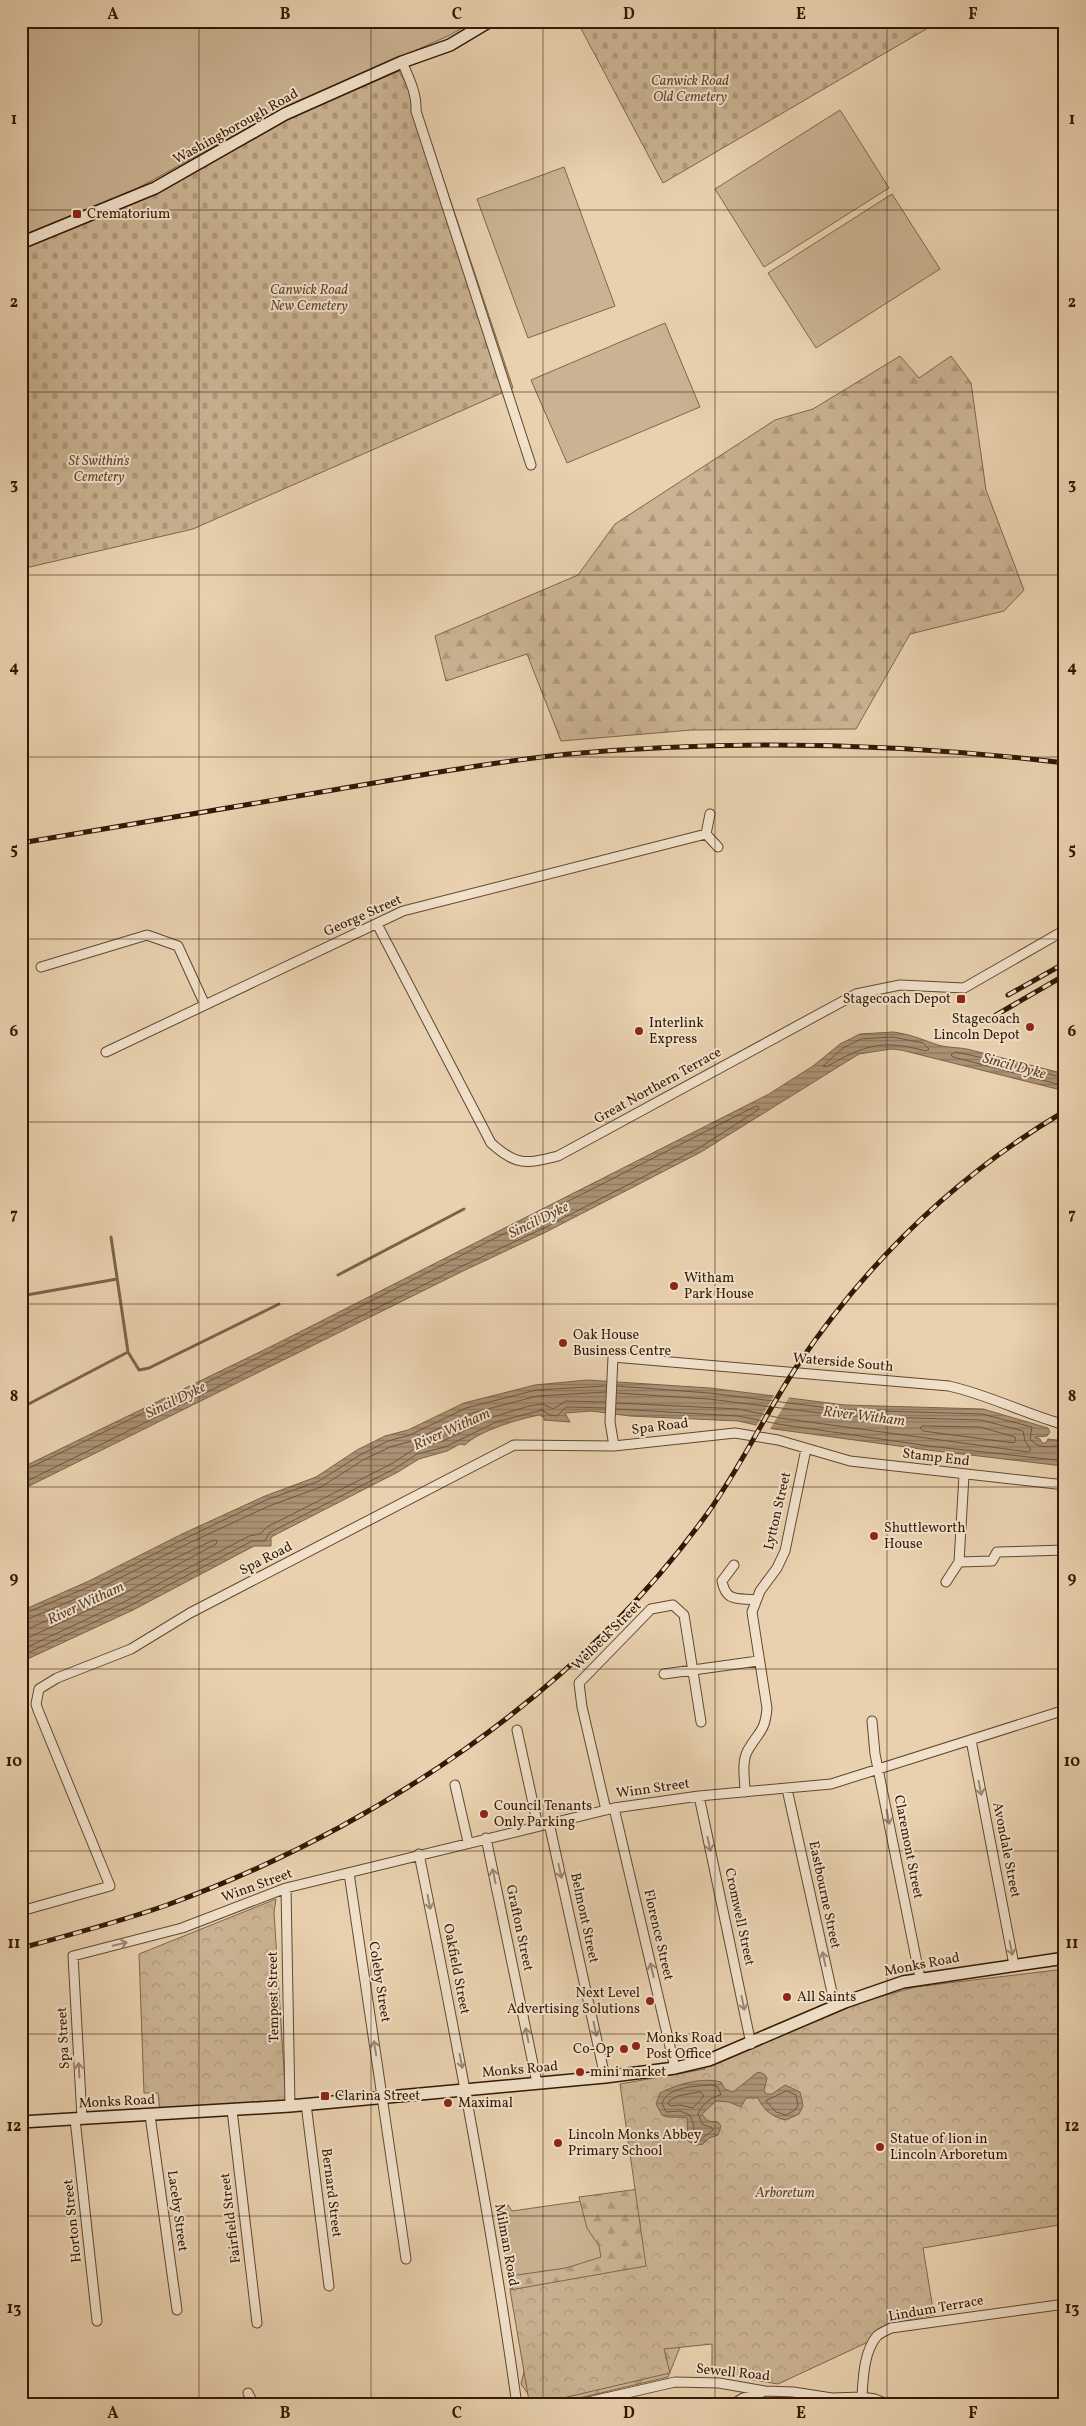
<svg xmlns="http://www.w3.org/2000/svg" width="1086" height="2426" font-family="Vollkorn,serif">
<style>
.grass{fill:#cab292;stroke:#7e664a}
.forest{fill:url(#forest-firs);stroke:#7e664a}
.cemetery{fill:url(#cemetery-stones);stroke:#7e664a}
.park{fill:url(#park-crowns);stroke:#7e664a}
.water{fill:url(#water-rules);stroke:#7b6247}
.pier{fill:#e9d1af}
.lines{fill:none;stroke-linecap:round;stroke-linejoin:round}
.shore{stroke:#6f563c;stroke-width:1}
.stream{stroke:#7b6247;stroke-width:3}
.minor-casing{stroke:#60472e;stroke-width:11}
.secondary-casing{stroke:#331903;stroke-width:14}
.minor{stroke:#f1e1cb;stroke-width:9}
.secondary{stroke:#f1e1cb;stroke-width:11}
.rail-casing{stroke:#331903;stroke-width:5}
.rail{stroke:#f1e1cb;stroke-width:3;stroke-dasharray:9;stroke-linecap:butt}
.oneway{stroke:#9c8771}
.grid{fill:none;stroke:#331903;stroke-width:1;stroke-opacity:0.55}
.poi-dot{fill:#8f2418;stroke:#f1e1cb;stroke-width:2}
.labels{text-anchor:middle;dominant-baseline:central;stroke-width:4;stroke-linejoin:round;paint-order:stroke}
.park-label{font-size:14px;font-style:italic;fill:#60472e;stroke:#f1e1cb}
.street-label{font-size:14px;fill:#331903;stroke:#f1e1cb}
.poi-label{font-size:14px;fill:#331903;stroke:#f1e1cb;text-anchor:start}
.water-label{font-size:15px;font-style:italic;fill:#5d432b;stroke:#f1e1cb}
.neatline{fill:none;stroke:#331903;stroke-width:2}
.grid-label{font-size:16px;text-anchor:middle;font-weight:bold;fill:#331903}
</style>
<defs>
<pattern id="forest-firs" width="22" height="20" patternUnits="userSpaceOnUse" patternTransform="scale(1.25)"><rect width="22" height="20" fill="#cab292"/><path d="M5 1l3.5 6h-7zM16 11l3.5 6h-7z" fill="#ae987c"/></pattern>
<pattern id="cemetery-stones" width="16" height="16" patternUnits="userSpaceOnUse" patternTransform="scale(1.25)"><rect width="16" height="16" fill="#cab292"/><path d="M2 7V4a2 2 0 0 1 4 0v3zM10 15v-3a2 2 0 0 1 4 0v3z" fill="#ae987c"/></pattern>
<pattern id="park-crowns" width="20" height="18" patternUnits="userSpaceOnUse" patternTransform="scale(1.25)"><rect width="20" height="18" fill="#cab292"/><path d="M2 6a3 3 0 1 1 6 0M12 15a3 3 0 1 1 6 0" fill="none" stroke="#ae987c"/></pattern>
<pattern id="water-rules" width="6" height="5" patternUnits="userSpaceOnUse" patternTransform="scale(1.25)"><rect width="6" height="5" fill="#ab9275"/><path d="M0 2.5h6" fill="none" stroke="#8c765e"/></pattern>
</defs>
<rect width="100%" height="100%" fill="#e9d1af"/>
<filter id="stains"><feTurbulence type="fractalNoise" baseFrequency=".004" numOctaves="4"/><feColorMatrix values="0 0 0 0 .2 0 0 0 0 .09 0 0 0 0 .02 0 0 0 .5 -.17"/></filter>
<radialGradient id="worn" r=".72"><stop offset=".6" stop-color="#630" stop-opacity="0"/><stop offset="1" stop-color="#630" stop-opacity=".3"/></radialGradient>
<path class="grass" d="M21 21H475L448 36 275 113 138 188 21 236Z
M840 110 889 188 764 267 715 189Z
M564 167 615 306 528 338 477 199Z
M892 194 940 269 816 348 768 273Z
M665 323 700 407 567 463 531 380Z
M631 2194 644 2266 510 2289 498 2212 508 2205 512 2211Z"/>
<path class="forest" d="M900 356 919 378 951 356 971 383 986 490 1024 590 1004 611 910 634 856 729 692 730 561 741 527 654 446 681 435 636 578 575 615 524 775 420 813 409Z
M639 2189 707 2340 680 2347 668 2377 554 2404 533 2401 521 2384 526 2364 510 2276 566 2268 601 2257 599 2246 587 2228 579 2197Z"/>
<path class="cemetery" d="M577 21H940L663 183Z
M399 71 421 112 513 388 193 529 21 569V243L161 191 295 116Z"/>
<path class="park" d="M276 1899 274 1912 286 2102 160 2111 158 2093H144L139 1954Z
M1065 1969V2224L923 2248 934 2315C908 2320 884 2322 866 2343L778 2384 712 2373V2344L664 2349 670 2373 533 2405 529 2401 510 2290 646 2266 620 2084 705 2069 697 2060 862 2002 915 1987Z"/>
<path class="water" d="M893 1032C909 1034 921 1039 935 1044 946 1048 956 1047 967 1049L1065 1074V1091L901 1050 891 1049 859 1054 701 1152 546 1232 461 1272 21 1490V1468L274 1345 769 1094 813 1066 840 1044 860 1034Z
M587 1380 710 1388 845 1405 983 1409 1048 1428 1050 1432 1047 1436 1035 1437 1040 1439 1042 1443H1046L1048 1439 1065 1441 1063 1466 928 1450 774 1429 738 1421 630 1416 591 1411 565 1413 570 1422 544 1420V1417L539 1415C519 1419 478 1431 465 1445L460 1444 447 1451 419 1459 398 1472 271 1537V1546H254L133 1610 21 1662V1611L89 1581 182 1534 265 1496 316 1477 357 1450 385 1436 408 1430 464 1403 535 1385Z
M758 2072 764 2074 767 2078 764 2090 766 2094H772L785 2085 800 2092 803 2106 799 2114 786 2120C773 2117 764 2111 758 2098H746L741 2107 729 2102 716 2101 702 2114 707 2121 718 2122 721 2126 718 2135 709 2138 703 2144 696 2145 688 2141 687 2118C678 2116 670 2119 662 2115L656 2104 660 2093C678 2084 701 2077 721 2082L725 2089 733 2092Z"/>
<path class="pier" d="M775 1394 790 1396 770 1429 755 1428Z"/>
<g class="lines">
<path class="shore" d="M893 1037 923 1043 929 1049 926 1051C881 1039 865 1045 826 1067L823 1066 843 1048 861 1039Z
M1065 1078 966 1054 955 1052 951 1055 953 1057 1065 1086
M617 1386 709 1393 845 1410 982 1414 1032 1427 1030 1439C1040 1451 1051 1445 1065 1446
M617 1403 739 1409 780 1418 1028 1452 1031 1450 1025 1441 1023 1431 981 1420 844 1416 709 1399 617 1393
M616 1409 738 1416 778 1424 929 1446 1065 1461
M923 1426 980 1427 1015 1437 1016 1441 1014 1443 923 1431 920 1428Z
M21 1472 276 1349 756 1106 759 1107 758 1110 699 1148 544 1228 458 1268 21 1484
M21 1615 91 1586 184 1539 266 1500 319 1481 360 1455 388 1441 410 1435 466 1408 536 1390 606 1386
M21 1622 94 1591 187 1544 269 1506 321 1487 363 1460 390 1447 412 1441 469 1414 537 1396 606 1392
M21 1629 30 1628C92 1601 152 1568 214 1540L217 1541 216 1544 125 1593 21 1641
M21 1650 128 1600 249 1536 260 1534 267 1527 393 1463 414 1449 443 1441 493 1417 529 1406 543 1404 553 1409 566 1401 605 1402
M21 1656 131 1605 252 1541H265L269 1533 396 1468 417 1454 445 1447 496 1422 542 1410 550 1415 557 1416 566 1407 605 1408
M713 2085 718 2087 721 2095C711 2097 702 2104 698 2114L703 2125 711 2127 713 2130 701 2139 696 2140 693 2137 694 2126 690 2115 680 2111 666 2112 662 2103C668 2086 698 2086 713 2085Z
M787 2091 796 2095 798 2105 795 2110 786 2115 776 2112 766 2101Z
M701 2092 704 2096 693 2108 680 2105 671 2106 668 2104 669 2101 678 2096Z"/>
<path class="stream" d="M111 1237 128 1352 139 1370 149 1368 279 1304
M338 1275 464 1209
M21 1296 117 1279
M21 1408 128 1352"/>
<defs>
<path id="minor" d="M402 62C409 78 417 94 416 111L531 465
M706 834 710 814
M377 924 491 1143C516 1166 526 1164 558 1156L856 994 900 985 964 988 1065 930
M41 967 147 935 178 946 205 1005
M106 1052 403 911 706 834 718 847
M614 1446 610 1422 613 1357 949 1386C989 1395 1025 1414 1065 1425
M959 1562 992 1561 997 1552 1065 1550
M734 1565 722 1581C726 1602 737 1598 755 1600
M946 1582 959 1562 964 1475
M664 1674 758 1661
M872 1721 875 1754 920 1978
M517 1730 538 1826
M971 1740 1014 1965
M455 1785 468 1842
M787 1789 835 2006
M745 1792C745 1779 741 1762 748 1750 759 1731 765 1732 767 1708L752 1612 760 1591 777 1568 785 1551 806 1449
M699 1796 751 2044
M614 1808 675 2068
M606 1810 582 1707 579 1683 651 1609 673 1605 684 1615 701 1722
M549 1823 605 2077
M486 1838 537 2083
M419 1854C456 2037 491 2220 517 2405
M349 1873 406 2259
M286 1888 290 2106
M21 1911 110 1886 38 1710 36 1704 39 1689 57 1678 131 1649 190 1613 514 1445 614 1446 735 1433 778 1440 850 1461 1065 1485
M306 2104 329 2286
M232 2110 257 2323
M150 2115 177 2310
M82 2118 73 1956 182 1928 286 1888 614 1808 699 1796 831 1784 1065 1710
M75 2119 97 2321
M21 2325 22 2331
M248 2393 254 2405
M862 2397C863 2378 864 2351 877 2336 880 2333 887 2330 891 2328L1065 2304
M575 2405 675 2382 719 2383 765 2391 793 2392 832 2398 862 2397 875 2399 889 2405
M732 2405 743 2398 763 2392"/>
<path id="secondary" d="M21 243 155 188 285 114 402 62 450 45 490 21
M21 2122 290 2106 605 2077 675 2068 709 2060 845 2002 903 1982 1065 1958"/>
</defs>
<use href="#minor" class="minor-casing"/>
<use href="#secondary" class="secondary-casing"/>
<use href="#minor" class="minor"/>
<use href="#secondary" class="secondary"/>
<defs>
<path id="rail" d="M21 843C127 825 233 807 339 789 415 776 492 762 569 754 734 739 900 743 1065 763
M1008 995 1065 963
M996 1015 1065 975
M21 1948C70 1935 119 1922 167 1905 373 1830 578 1693 707 1514 741 1467 765 1414 797 1366 867 1262 957 1175 1065 1111"/>
</defs>
<use href="#rail" class="rail-casing"/>
<use href="#rail" class="rail"/>
</g>
<defs><path id="oneway-shaft" d="M-6 0H5M1.5-3L5.5 0L1.5 3" fill="none" stroke-width="1.6" stroke-linecap="round" stroke-linejoin="round" transform="scale(1.25)"/></defs>
<g class="oneway">
<use href="#oneway-shaft" transform="translate(980 1788) rotate(79)"/>
<use href="#oneway-shaft" transform="translate(888 1817) rotate(79)"/>
<use href="#oneway-shaft" transform="translate(709 1844) rotate(78)"/>
<use href="#oneway-shaft" transform="translate(560 1871) rotate(78)"/>
<use href="#oneway-shaft" transform="translate(494 1876) rotate(-102)"/>
<use href="#oneway-shaft" transform="translate(429 1902) rotate(79)"/>
<use href="#oneway-shaft" transform="translate(120 1944) rotate(-14)"/>
<use href="#oneway-shaft" transform="translate(1011 1948) rotate(79)"/>
<use href="#oneway-shaft" transform="translate(824 1959) rotate(-102)"/>
<use href="#oneway-shaft" transform="translate(652 1970) rotate(-103)"/>
<use href="#oneway-shaft" transform="translate(743 2003) rotate(78)"/>
<use href="#oneway-shaft" transform="translate(595 2029) rotate(78)"/>
<use href="#oneway-shaft" transform="translate(527 2035) rotate(-102)"/>
<use href="#oneway-shaft" transform="translate(375 2048) rotate(-99)"/>
<use href="#oneway-shaft" transform="translate(461 2061) rotate(79)"/>
<use href="#oneway-shaft" transform="translate(79 2070) rotate(-93)"/>
</g>
<path class="grid" d="M199 21V2405M371 21V2405M543 21V2405M715 21V2405M887 21V2405M21 210H1065M21 392H1065M21 575H1065M21 757H1065M21 939H1065M21 1122H1065M21 1304H1065M21 1487H1065M21 1669H1065M21 1851H1065M21 2034H1065M21 2216H1065"/>
<g class="poi-dot">
<rect x="72" y="209" width="10" height="10" rx="2.5"/>
<rect x="956" y="994" width="10" height="10" rx="2.5"/>
<circle cx="1030" cy="1027" r="5"/>
<circle cx="639" cy="1031" r="5"/>
<circle cx="674" cy="1286" r="5"/>
<circle cx="563" cy="1343" r="5"/>
<circle cx="874" cy="1536" r="5"/>
<circle cx="484" cy="1814" r="5"/>
<circle cx="787" cy="1997" r="5"/>
<circle cx="650" cy="2001" r="5"/>
<circle cx="636" cy="2046" r="5"/>
<circle cx="624" cy="2049" r="5"/>
<circle cx="580" cy="2072" r="5"/>
<rect x="320" y="2091" width="10" height="10" rx="2.5"/>
<circle cx="448" cy="2103" r="5"/>
<circle cx="558" cy="2143" r="5"/>
<circle cx="880" cy="2147" r="5"/>
</g>
<g class="labels">
<g class="park-label">
<text x="690" y="81">Canwick Road<tspan x="690" dy="16">Old Cemetery</tspan></text>
<text x="309" y="290">Canwick Road<tspan x="309" dy="16">New Cemetery</tspan></text>
<text x="99" y="461">St Swithin's<tspan x="99" dy="16">Cemetery</tspan></text>
<text x="785" y="2193">Arboretum</text>
</g>
<g class="street-label">
<text transform="translate(236 127) rotate(-29)">Washingborough Road</text>
<text transform="translate(363 916) rotate(-24)">George Street</text>
<text transform="translate(658 1086) rotate(-29)">Great Northern Terrace</text>
<text transform="translate(843 1363) rotate(5)">Waterside South</text>
<text transform="translate(660 1427) rotate(-7)">Spa Road</text>
<text transform="translate(936 1458) rotate(7)">Stamp End</text>
<text transform="translate(778 1511) rotate(-77)">Lytton Street</text>
<text transform="translate(266 1559) rotate(-27)">Spa Road</text>
<text transform="translate(607 1636) rotate(-45)">Welbeck Street</text>
<text transform="translate(653 1789) rotate(-8)">Winn Street</text>
<text transform="translate(908 1847) rotate(79)">Claremont Street</text>
<text transform="translate(1006 1850) rotate(79)">Avondale Street</text>
<text transform="translate(257 1886) rotate(-20)">Winn Street</text>
<text transform="translate(824 1895) rotate(78)">Eastbourne Street</text>
<text transform="translate(739 1917) rotate(78)">Cromwell Street</text>
<text transform="translate(584 1918) rotate(78)">Belmont Street</text>
<text transform="translate(519 1928) rotate(78)">Grafton Street</text>
<text transform="translate(658 1935) rotate(77)">Florence Street</text>
<text transform="translate(922 1965) rotate(-11)">Monks Road</text>
<text transform="translate(456 1969) rotate(79)">Oakfield Street</text>
<text transform="translate(379 1982) rotate(81)">Coleby Street</text>
<text transform="translate(274 1997) rotate(-91)">Tempest Street</text>
<text transform="translate(64 2038) rotate(-93)">Spa Street</text>
<text transform="translate(520 2070) rotate(-5)">Monks Road</text>
<text transform="translate(117 2102) rotate(-3)">Monks Road</text>
<text transform="translate(331 2193) rotate(83)">Bernard Street</text>
<text transform="translate(177 2211) rotate(82)">Laceby Street</text>
<text transform="translate(231 2218) rotate(-97)">Fairfield Street</text>
<text transform="translate(73 2221) rotate(-96)">Horton Street</text>
<text transform="translate(506 2245) rotate(80)">Milman Road</text>
<text transform="translate(936 2309) rotate(-10)">Lindum Terrace</text>
<text transform="translate(733 2373) rotate(6)">Sewell Road</text>
</g>
<g class="poi-label">
<text x="87" y="214">Crematorium</text>
<text x="951" y="999" text-anchor="end">Stagecoach Depot</text>
<text x="1020" y="1019" text-anchor="end">Stagecoach<tspan x="1020" dy="16">Lincoln Depot</tspan></text>
<text x="649" y="1023">Interlink<tspan x="649" dy="16">Express</tspan></text>
<text x="684" y="1278">Witham<tspan x="684" dy="16">Park House</tspan></text>
<text x="573" y="1335">Oak House<tspan x="573" dy="16">Business Centre</tspan></text>
<text x="884" y="1528">Shuttleworth<tspan x="884" dy="16">House</tspan></text>
<text x="494" y="1806">Council Tenants<tspan x="494" dy="16">Only Parking</tspan></text>
<text x="640" y="1993" text-anchor="end">Next Level<tspan x="640" dy="16">Advertising Solutions</tspan></text>
<text x="797" y="1997">All Saints</text>
<text x="646" y="2038">Monks Road<tspan x="646" dy="16">Post Office</tspan></text>
<text x="614" y="2049" text-anchor="end">Co-Op</text>
<text x="590" y="2072">mini market</text>
<text x="335" y="2096">Clarina Street</text>
<text x="458" y="2103">Maximal</text>
<text x="568" y="2135">Lincoln Monks Abbey<tspan x="568" dy="16">Primary School</tspan></text>
<text x="890" y="2139">Statue of lion in<tspan x="890" dy="16">Lincoln Arboretum</tspan></text>
</g>
<g class="water-label">
<text transform="translate(1014 1067) rotate(15)">Sincil Dyke</text>
<text transform="translate(539 1221) rotate(-26)">Sincil Dyke</text>
<text transform="translate(176 1401) rotate(-26)">Sincil Dyke</text>
<text transform="translate(864 1417) rotate(7)">River Witham</text>
<text transform="translate(452 1430) rotate(-24)">River Witham</text>
<text transform="translate(86 1604) rotate(-25)">River Witham</text>
</g>
</g>
<rect width="1086" height="2426" fill="none" stroke="#e9d1af" stroke-width="55"/>
<rect x="28" y="28" width="1030" height="2370" class="neatline"/>
<g class="grid-label">
<text x="113" y="19">A</text>
<text x="285" y="19">B</text>
<text x="457" y="19">C</text>
<text x="629" y="19">D</text>
<text x="801" y="19">E</text>
<text x="973" y="19">F</text>
<text x="14" y="124">1</text>
<text x="1072" y="124">1</text>
<text x="14" y="307">2</text>
<text x="1072" y="307">2</text>
<text x="14" y="489">3</text>
<text x="1072" y="489">3</text>
<text x="14" y="672">4</text>
<text x="1072" y="672">4</text>
<text x="14" y="854">5</text>
<text x="1072" y="854">5</text>
<text x="14" y="1036">6</text>
<text x="1072" y="1036">6</text>
<text x="14" y="1219">7</text>
<text x="1072" y="1219">7</text>
<text x="14" y="1401">8</text>
<text x="1072" y="1401">8</text>
<text x="14" y="1583">9</text>
<text x="1072" y="1583">9</text>
<text x="14" y="1766">10</text>
<text x="1072" y="1766">10</text>
<text x="14" y="1948">11</text>
<text x="1072" y="1948">11</text>
<text x="14" y="2131">12</text>
<text x="1072" y="2131">12</text>
<text x="14" y="2313">13</text>
<text x="1072" y="2313">13</text>
<text x="113" y="2418">A</text>
<text x="285" y="2418">B</text>
<text x="457" y="2418">C</text>
<text x="629" y="2418">D</text>
<text x="801" y="2418">E</text>
<text x="973" y="2418">F</text>
</g>
<rect width="100%" height="100%" filter="url(#stains)"/>
<rect width="100%" height="100%" fill="url(#worn)"/>
</svg>
